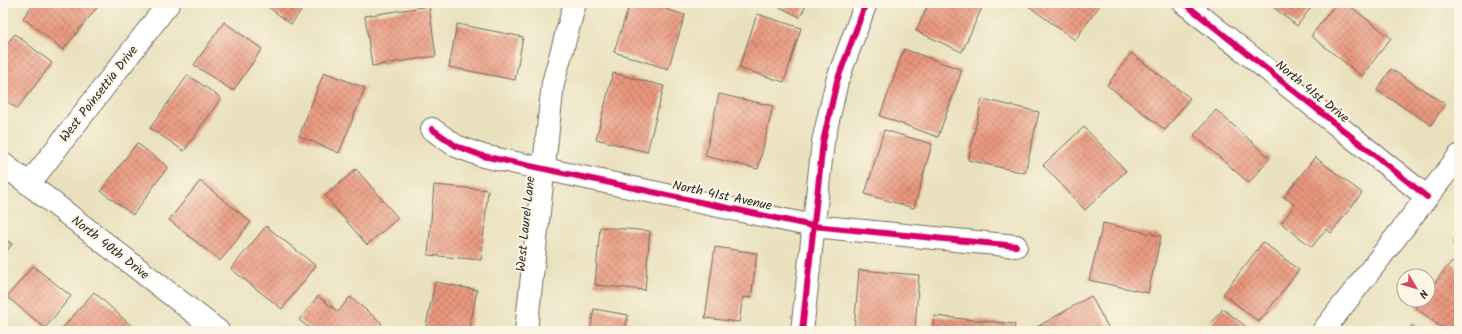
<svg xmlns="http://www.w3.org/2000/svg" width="1462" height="334" font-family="Kalam,sans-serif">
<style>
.building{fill:url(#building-cross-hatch)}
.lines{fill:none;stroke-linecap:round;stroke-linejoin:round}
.minor-casing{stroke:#6e6b5e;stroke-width:24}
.minor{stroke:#fff;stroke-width:22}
.cycleway-casing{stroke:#fcf5e5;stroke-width:8}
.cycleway{stroke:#d6006c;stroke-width:6}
.labels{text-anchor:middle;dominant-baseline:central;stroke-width:4;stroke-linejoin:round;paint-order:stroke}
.street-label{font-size:13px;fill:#2b2b2b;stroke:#fcf5e5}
</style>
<defs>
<pattern id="building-cross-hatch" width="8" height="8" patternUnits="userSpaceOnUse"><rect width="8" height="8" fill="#e9967d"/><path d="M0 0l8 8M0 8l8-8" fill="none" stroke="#bd7b67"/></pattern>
</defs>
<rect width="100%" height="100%" fill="#fcf5e5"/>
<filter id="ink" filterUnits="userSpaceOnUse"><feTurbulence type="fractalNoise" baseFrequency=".025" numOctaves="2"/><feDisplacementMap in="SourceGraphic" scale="8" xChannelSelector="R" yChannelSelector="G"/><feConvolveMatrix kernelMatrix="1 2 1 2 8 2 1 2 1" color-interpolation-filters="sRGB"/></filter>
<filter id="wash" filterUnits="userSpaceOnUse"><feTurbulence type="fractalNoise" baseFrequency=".012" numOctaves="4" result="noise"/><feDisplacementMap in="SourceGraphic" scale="16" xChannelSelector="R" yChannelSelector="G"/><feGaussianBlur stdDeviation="0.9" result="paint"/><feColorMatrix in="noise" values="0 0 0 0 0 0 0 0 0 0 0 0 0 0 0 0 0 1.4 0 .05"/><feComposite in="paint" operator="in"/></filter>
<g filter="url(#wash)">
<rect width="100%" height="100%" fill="#e9e1bd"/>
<g id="blocks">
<path class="building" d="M34 3H97L99 5 63 50 23 18Z
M263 3H307L291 24Z
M630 3H646L685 15 668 69 614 52Z
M771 3H807L800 17Z
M929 3H984L962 52 916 31Z
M1029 3H1098L1100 5 1075 40 1027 5Z
M1268 3H1314L1297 26Z
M1336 3H1346L1391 38 1362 76 1311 36Z
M429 6 436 56 372 66 365 16Z
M757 14 801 28 784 82 739 68Z
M224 22 262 49 233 91 194 65Z
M457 24 523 37 515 80 449 67Z
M15 34 52 63 17 109 3 98V49Z
M904 49 962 70 938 137 880 116Z
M1131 53 1190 98 1165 130 1107 85Z
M1391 69 1445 104 1431 125 1377 90Z
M324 72 365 88 339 153 299 136Z
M613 73 664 86 647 152 596 139Z
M188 75 221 98 184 151 150 128Z
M719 94 773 106 758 169 705 156Z
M982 99 1039 112 1025 173 968 160Z
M1216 110 1270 158 1249 183 1194 135Z
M1084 127 1126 171 1085 210 1043 165Z
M884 130 932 144 914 208 865 194Z
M137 143 168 167 133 215 101 191Z
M1315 157 1362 193 1331 233 1326 229 1312 247 1281 223 1295 205 1284 197Z
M356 169 398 218 367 245 325 196Z
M200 181 251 222 220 261 169 220Z
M434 185 488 190 481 260 428 255Z
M1103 223 1161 236 1148 293 1089 280Z
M266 226 316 266 282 309 231 269Z
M600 227 650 231 645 290 595 285Z
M1459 235V245L1454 241Z
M3 237 12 244 3 256Z
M1263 242 1299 270 1259 322 1223 294Z
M715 247 757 253 751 298 743 297 739 322 705 318Z
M1451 262 1459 268V316L1448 331H1446L1415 307 1421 300H1428V291Z
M33 266 71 296 45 328 7 297Z
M859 270 919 275 915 331H854Z
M435 282 477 290 469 331H425Z
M94 292 137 331H60Z
M318 296 338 312 350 297 382 323 376 331H313L299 320Z
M1091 296 1110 331H1030Z
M594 309 628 315 625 331H590Z
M1223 309 1252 331H1205Z
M934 316 1015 324 1014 331H932Z
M1412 325 1420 331H1408Z"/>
</g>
</g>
<g filter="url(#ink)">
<use href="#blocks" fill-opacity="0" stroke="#6e6b5e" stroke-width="1"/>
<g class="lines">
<defs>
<path id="minor" d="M1184 3 1427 197
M432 129 456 146 483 156 813 226 1016 246
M3 164 218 331
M29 184 169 3
M526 331 553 83 575 3
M802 331 823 142 837 81 866 3
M1323 331 1459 156"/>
</defs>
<use href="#minor" class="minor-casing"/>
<use href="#minor" class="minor"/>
<defs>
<path id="cycleway" d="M1184 3 1427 197
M432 129 456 146 483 156 813 226 1016 246
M802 331 823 142 837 81 866 3"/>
</defs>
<use href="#cycleway" class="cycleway-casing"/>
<use href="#cycleway" class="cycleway"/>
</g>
</g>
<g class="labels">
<g class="street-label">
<text transform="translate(1312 92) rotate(39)">North 41st Drive</text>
<text transform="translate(99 94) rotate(-52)">West Poinsettia Drive</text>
<text transform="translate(722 196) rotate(12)">North 41st Avenue</text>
<text transform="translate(526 224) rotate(-84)">West Laurel Lane</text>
<text transform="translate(110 248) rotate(38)">North 40th Drive</text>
</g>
</g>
<rect width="1462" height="334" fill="none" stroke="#fcf5e5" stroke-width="16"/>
<g transform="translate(1416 288) rotate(128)"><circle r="19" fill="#fcf5e5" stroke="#a8a49b"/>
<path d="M0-3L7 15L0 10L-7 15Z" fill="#d1495b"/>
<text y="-6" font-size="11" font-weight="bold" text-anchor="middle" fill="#2b2b2b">N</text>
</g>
</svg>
